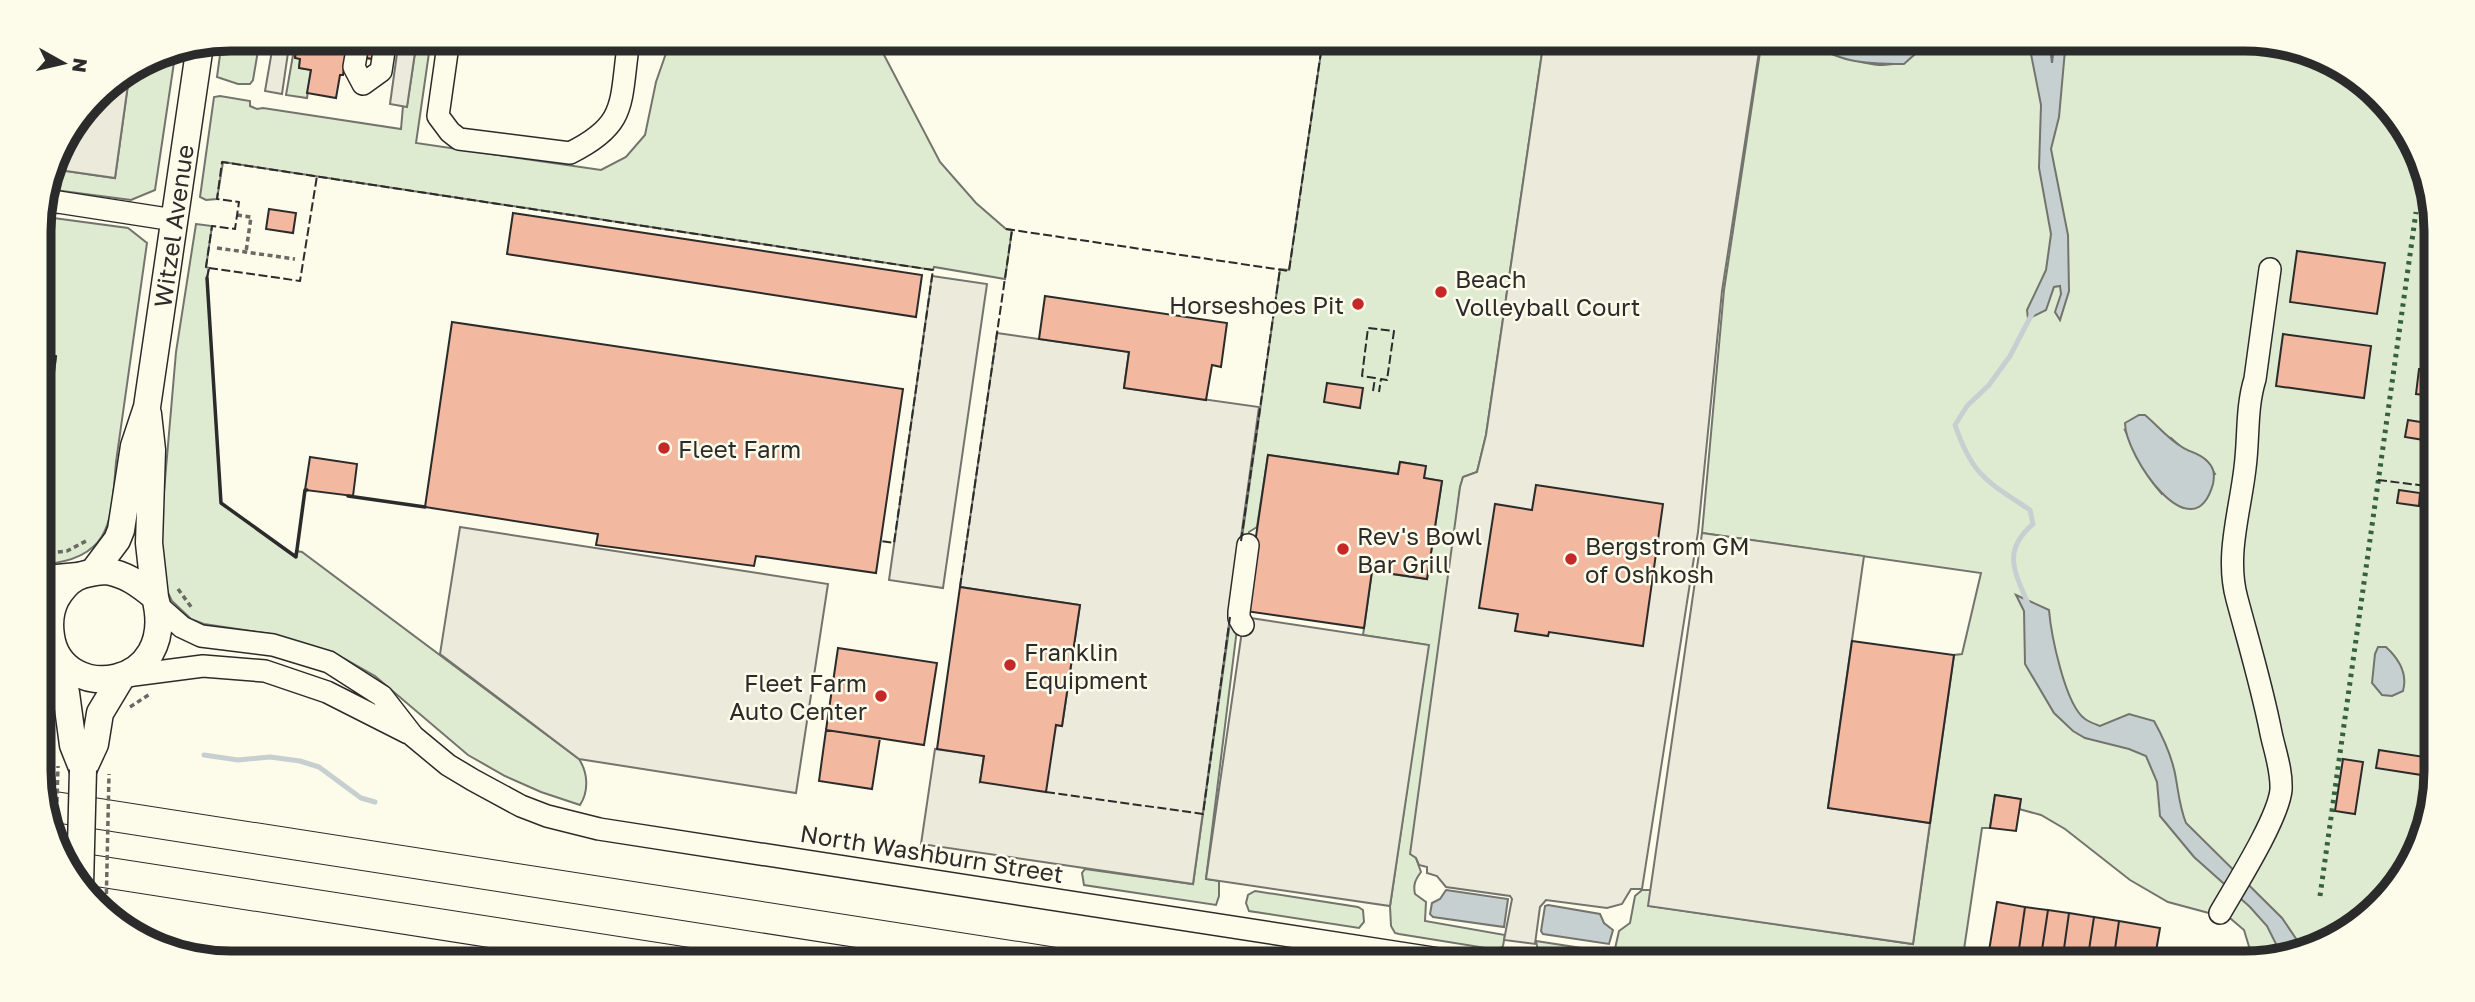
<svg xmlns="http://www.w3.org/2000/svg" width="2475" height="1002" font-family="'Golos Text',sans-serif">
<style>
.green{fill:#deebd1;stroke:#74746e;stroke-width:2;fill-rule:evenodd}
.parking{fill:#eceadb;stroke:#74746e;stroke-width:2}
.water{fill:#c7d0d0;stroke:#74746e;stroke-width:2}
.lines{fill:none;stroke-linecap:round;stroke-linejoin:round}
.stream{stroke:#c7d0d0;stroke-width:5}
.building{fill:#f2b8a0;stroke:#2b2b2b;stroke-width:2}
.minor-casing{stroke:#2b2b2b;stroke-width:24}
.major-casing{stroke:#2b2b2b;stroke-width:29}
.highway-casing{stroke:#2b2b2b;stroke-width:32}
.path{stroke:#6a6964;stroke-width:3.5;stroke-dasharray:5 3.5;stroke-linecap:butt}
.minor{stroke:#fdfbea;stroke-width:21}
.major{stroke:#fdfbea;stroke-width:26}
.highway{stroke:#fdfbea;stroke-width:30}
.major-bridge-casing{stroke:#2b2b2b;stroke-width:29;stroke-linecap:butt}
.path-bridge{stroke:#6a6964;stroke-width:3.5;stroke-dasharray:5 3.5;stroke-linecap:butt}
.major-bridge{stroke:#fdfbea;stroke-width:26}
.hedge{stroke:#34623c;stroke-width:5;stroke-dasharray:3.5 5;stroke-linecap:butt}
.fence{stroke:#2b2b2b;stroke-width:2;stroke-dasharray:9 3.5;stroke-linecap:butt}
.wall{stroke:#2b2b2b;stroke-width:3.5}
.poi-dot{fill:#c62828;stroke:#fdfbea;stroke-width:2.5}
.labels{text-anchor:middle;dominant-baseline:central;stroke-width:5;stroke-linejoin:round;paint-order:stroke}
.street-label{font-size:24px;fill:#2b2b2b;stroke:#fdfbea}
.poi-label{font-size:24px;fill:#2b2b2b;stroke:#fdfbea;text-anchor:start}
.rim{fill:none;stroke:#2b2b2b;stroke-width:9}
</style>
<rect width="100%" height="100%" fill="#fdfbea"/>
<path class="green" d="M231 38 260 39 253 80 250 84H238L217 77 222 40Z
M882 38 884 55 940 162 976 203 1006 229 1012 230 1005 279 934 267 933 270 223 162 217 199 206 200 200 197 214 97 220 96 250 101V106L257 109 263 108 401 129 403 106H407L417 39H431L416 143 601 170 626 157 645 135 656 82 671 39Z
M1323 39H1544L1486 435 1477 472 1463 477 1460 488 1416 858 1421 872C1415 880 1413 885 1415 894L1426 902 1425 921 1505 935 1503 946 1498 950 1399 934 1395 933 1391 926 1390 906 1428 645 1363 635 1372 571 1427 579 1442 481 1424 478 1425 466 1400 462 1398 474 1268 455 1257 527 1249 532 1206 879 1219 881V896L1216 905 1084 885 1082 873 1085 869 1193 884 1280 269 1289 270Z
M1762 39H1770L1773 45C1785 46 1800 43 1811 46 1842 55 1886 79 1915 54L1914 39H2244L2306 49 2397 113 2435 205 2436 771 2426 833 2361 924 2254 963 2244 930 2231 919 2168 902 2130 880 2065 829 2041 815 2019 809 2020 799 1995 795 1990 828H1982L1962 963H1585L1539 956 1536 941 1614 953 1619 931 1630 923 1635 896 1642 890H1651L1649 906 1913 944 1954 655 1962 654 1981 573 1702 533 1724 290ZM2125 430 2171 438 2182 448 2206 460 2215 474 2162 494C2144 474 2136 454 2125 430Z
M176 49 155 190 131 200 47 189 52 169 115 178 130 70 158 53Z
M293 55 300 59 299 68 311 70 307 98 286 95Z
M46 217 128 228 147 243 116 462C111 522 113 558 41 565L40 423 42 406 50 407 56 357 40 354 39 219Z
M196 224 212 226 206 267 209 268 207 278 221 503 295 556 296 551 302 552 579 759C588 773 589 791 580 805L541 792 505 776 468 755 375 676 336 654 271 634 204 624 191 619 172 601 167 591 160 538 176 352Z
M1255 891 1358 907 1363 910 1364 922 1359 928 1249 911 1246 903 1248 895Z"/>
<path class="parking" d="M274 39H290L282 94 265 91Z
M399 39H417L407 107 390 104Z
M1544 39H1761L1722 291 1698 532 1642 889H1631L1622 904 1607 908 1546 900 1540 907 1535 944 1504 940 1512 899 1510 896 1446 887 1437 876 1427 873V867L1419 865 1416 858 1410 854 1460 487 1463 477 1477 472 1486 435Z
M130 70 115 178 52 169 59 145 104 87Z
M932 276 987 284 943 588 889 580Z
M997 333 1129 352 1124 388 1259 407 1193 884 921 844 935 749 984 756 980 782 1056 725 1062 726 1080 605 960 587Z
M460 527 828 584 796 793 579 759 440 654Z
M1702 533 1864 556 1828 808 1930 823 1913 944 1648 906Z
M1244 617 1429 645 1390 906 1206 879Z"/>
<path class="water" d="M1770 39H1914L1915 54 1904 64C1886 64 1868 64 1850 60 1823 54 1810 38 1782 51L1773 45Z
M2031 39H2049L2052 63 2055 39H2066L2059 117 2051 149 2068 235 2069 291 2060 320 2055 312 2061 294 2060 286 2054 287 2046 310 2028 319 2027 310 2046 270 2051 234 2039 168 2041 105 2030 49Z
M2139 415H2145C2157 425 2168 439 2182 447 2189 452 2199 453 2206 460 2214 467 2215 474 2213 484 2193 555 2125 456 2125 423Z
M2016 595 2049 610C2051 634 2065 705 2085 719 2089 722 2095 724 2100 726L2129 714 2154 721C2164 739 2173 759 2176 779 2179 796 2180 808 2186 823L2282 918 2301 946 2281 954 2267 926 2250 907 2194 857 2160 816 2157 782 2146 756 2129 749 2085 738 2073 731 2054 713 2025 664 2024 611Z
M2378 647H2386C2399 659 2408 673 2403 691L2392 696 2382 695 2372 683 2375 654Z
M1446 890 1508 899 1504 927 1433 917 1430 914 1432 903 1440 899Z
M1548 905 1600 914 1604 923 1613 930 1609 944 1543 934 1541 931 1545 906Z"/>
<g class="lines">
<path class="stream" d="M2028 604C2014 570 2002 551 2033 524L2030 510C1987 481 1973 477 1955 425L1967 406 1989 385 2010 356 2032 314
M204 755 238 760 270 757 300 761 319 767 361 798 375 802"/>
</g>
<path class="building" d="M303 38H360L381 42 379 60 346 55 343 75H340L336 98 307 93 311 70 299 68 300 59 295 58 298 40 303 41Z
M269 209 296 213 293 233 266 229Z
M513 213 922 275 916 317 507 254Z
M2297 251 2385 263 2377 314 2290 302Z
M2432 264H2435V287H2429Z
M1045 296 1227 323 1221 367 1212 365 1206 400 1124 388 1129 352 1039 339Z
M452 322 903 389 876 573 756 556 754 566 596 545 598 534 425 507Z
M2283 334 2371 346 2364 398 2276 386Z
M40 354 56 356 49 408 42 406 40 423Z
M2419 369 2435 371V396L2416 394Z
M1327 383 1363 388 1360 408 1324 402Z
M2408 420 2427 423 2424 440 2405 437Z
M1268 455 1398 474 1400 462 1426 466 1424 478 1442 481 1427 579 1372 571 1364 628 1245 611Z
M310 457 357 464 353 496 305 490Z
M1536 485 1663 504 1643 646 1549 632 1548 636 1515 631 1518 614 1479 608 1495 504 1532 510Z
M2399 490 2420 493 2419 506 2397 503Z
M960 587 1080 605 1062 726 1056 725 1046 792 980 782 984 756 937 749Z
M1852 641 1954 655 1930 823 1828 808Z
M838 648 937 663 924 745 826 730Z
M2432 692 2436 693V721L2428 720Z
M826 730 880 738 872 789 819 781Z
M2379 750 2431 758 2428 776 2376 768Z
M2343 759 2363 762 2355 814 2335 811Z
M2425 785 2434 786 2426 832 2418 830Z
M1995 795 2021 799 2016 831 1990 828Z
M1997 902 2025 907 2017 963H1987Z
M2025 907 2048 910 2040 963H2017Z
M2048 910 2069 913 2062 963H2040Z
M2069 913 2094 917 2087 963H2062Z
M2094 917 2119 921 2113 963H2087Z
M2119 921 2160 928 2154 963H2113Z"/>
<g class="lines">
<defs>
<path id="minor" d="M359 38 354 67 363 84
M449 38 438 116 450 132 459 139 570 153C627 125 620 104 628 47
M363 84 381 71 386 38
M43 203 58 202 174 220
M41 577 83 573
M157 605 182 627 201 636 273 645 329 662 382 696 413 736 448 765 473 780 521 806 547 816 599 829 1465 963
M1243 625 1239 618V612L1248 545
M126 676 203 666 265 671 327 692 408 733
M2220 913C2236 885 2278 819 2281 790 2282 770 2275 752 2271 733 2262 687 2249 644 2237 599 2225 556 2240 512 2245 468 2249 438 2246 408 2255 379L2270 269"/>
<path id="major" d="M148 414 152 450 149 543 155 597
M105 571C126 574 139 584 155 597 180 691 61 705 51 636 49 624 50 611 56 599 69 577 81 573 105 571Z
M93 572 117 540 121 530 134 446 147 407 200 45
M55 653 66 693 73 745 83 770
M83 770 95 744 100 713 121 678"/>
<path id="highway" d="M42 805 1056 963
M71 867 689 963"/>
</defs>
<use href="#minor" class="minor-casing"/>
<use href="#major" class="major-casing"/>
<use href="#highway" class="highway-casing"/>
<path class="path" d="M237 215 251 217 246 252
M217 248 295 259
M41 554 67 551 88 540
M178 589 192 608
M130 707 150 694"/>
<use href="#minor" class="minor"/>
<use href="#major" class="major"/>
<use href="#highway" class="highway"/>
<defs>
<path id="major-bridge" d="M80 885 83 770"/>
</defs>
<use href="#major-bridge" class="major-bridge-casing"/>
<path class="path-bridge" d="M56 836 58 766
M106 911 109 774"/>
<use href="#major-bridge" class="major-bridge"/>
<path class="hedge" d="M2320 896 2416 212"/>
<path class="fence" d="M1006 229 1289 271 1323 38
M209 268 300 281 317 176
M207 278 209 268 206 267 212 226 235 229 239 202 217 199 222 162 933 270 894 543 881 541
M1373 391 1375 378 1362 376 1368 328 1394 331 1387 380 1381 379 1379 392
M2378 480 2435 487
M1241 541 1280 269
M960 587 1012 230
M1046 792 1203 814 1230 617"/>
<path class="wall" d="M207 278 221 503 296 557 305 490H307
M348 496 425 507"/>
</g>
<g class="poi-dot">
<circle cx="1441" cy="292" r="7"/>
<circle cx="1358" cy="304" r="7"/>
<circle cx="664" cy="448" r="7"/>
<circle cx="1343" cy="549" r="7"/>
<circle cx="1571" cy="559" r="7"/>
<circle cx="1010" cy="665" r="7"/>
<circle cx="881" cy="696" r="7"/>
</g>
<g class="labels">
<g class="street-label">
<text transform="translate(173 226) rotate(-82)">Witzel Avenue</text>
<text transform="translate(932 853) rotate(9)">North Washburn Street</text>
</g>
<g class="poi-label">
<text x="1455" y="278">Beach<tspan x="1455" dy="28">Volleyball Court</tspan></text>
<text x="1344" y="304" text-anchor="end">Horseshoes Pit</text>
<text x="678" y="448">Fleet Farm</text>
<text x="1357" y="535">Rev's Bowl<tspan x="1357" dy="28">Bar Grill</tspan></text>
<text x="1585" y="545">Bergstrom GM<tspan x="1585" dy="28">of Oshkosh</tspan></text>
<text x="1024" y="651">Franklin<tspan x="1024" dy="28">Equipment</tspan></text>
<text x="867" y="682" text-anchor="end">Fleet Farm<tspan x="867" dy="28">Auto Center</tspan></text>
</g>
</g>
<path d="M0 0H2475V1002H0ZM231 51H2244A180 180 0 0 1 2424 231V771A180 180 0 0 1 2244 951H231A180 180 0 0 1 51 771V231A180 180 0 0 1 231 51Z" fill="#fdfbea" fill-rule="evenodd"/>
<path class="rim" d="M231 51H2244A180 180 0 0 1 2424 231V771A180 180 0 0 1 2244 951H231A180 180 0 0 1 51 771V231A180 180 0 0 1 231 51Z"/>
<g transform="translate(63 63) rotate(98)" stroke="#fdfbea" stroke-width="5" paint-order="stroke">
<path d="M0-5L12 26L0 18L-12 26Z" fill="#2b2b2b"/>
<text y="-10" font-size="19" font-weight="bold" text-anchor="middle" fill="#2b2b2b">N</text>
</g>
</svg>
